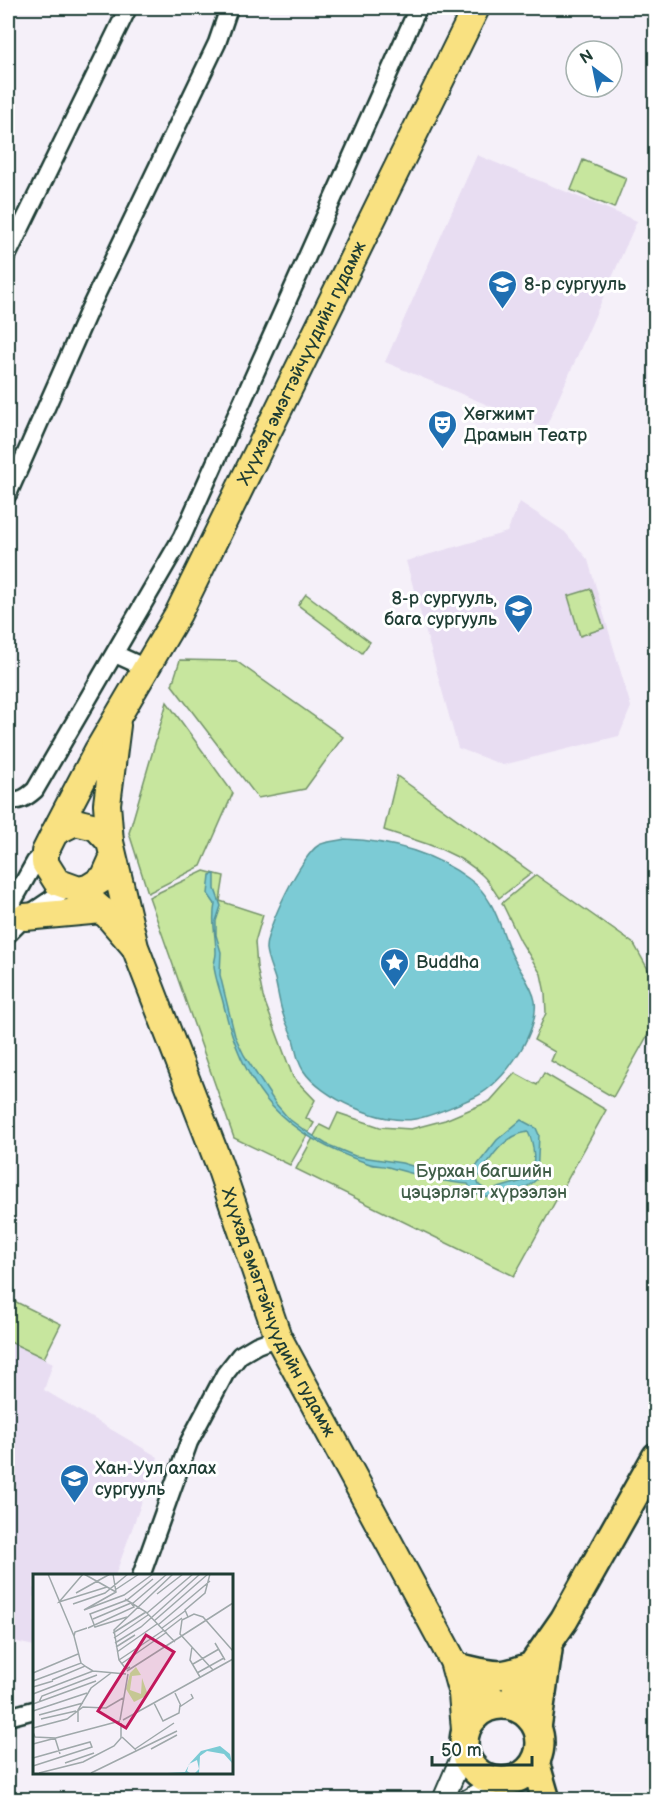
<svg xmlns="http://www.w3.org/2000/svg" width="663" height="1807" font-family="'Balsamiq Sans',sans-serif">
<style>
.built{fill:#e8ddf2}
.green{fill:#c7e69e;stroke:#739269;stroke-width:1.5}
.water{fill:#7bcbd5;stroke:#569295;stroke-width:1.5;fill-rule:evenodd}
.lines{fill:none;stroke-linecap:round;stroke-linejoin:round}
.minor-casing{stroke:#1f3d34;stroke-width:21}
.tertiary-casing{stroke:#1f3d34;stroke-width:24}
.primary-casing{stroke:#1f3d34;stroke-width:30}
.trunk-casing{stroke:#1f3d34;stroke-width:32}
.minor{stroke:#fff;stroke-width:16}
.tertiary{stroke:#fff;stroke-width:20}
.primary{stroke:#f9e181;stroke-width:26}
.trunk{stroke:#f9e181;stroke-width:27}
.labels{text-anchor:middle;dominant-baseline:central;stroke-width:6;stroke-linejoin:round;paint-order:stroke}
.poi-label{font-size:18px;fill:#1f3d34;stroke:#fff;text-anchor:start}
.street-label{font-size:18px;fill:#1f3d34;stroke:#fff}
.park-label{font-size:18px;fill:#415f49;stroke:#fff}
.inset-road{fill:none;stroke:#9fa8aa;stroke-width:1.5}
.view{fill:#c2185b;fill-opacity:0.15;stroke:#c2185b;stroke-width:3}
.inset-edge{fill:none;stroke:#1f3d34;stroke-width:3}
</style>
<rect width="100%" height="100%" fill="#f5f0f9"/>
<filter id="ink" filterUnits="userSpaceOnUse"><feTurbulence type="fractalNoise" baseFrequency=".0167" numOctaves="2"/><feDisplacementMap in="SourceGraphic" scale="12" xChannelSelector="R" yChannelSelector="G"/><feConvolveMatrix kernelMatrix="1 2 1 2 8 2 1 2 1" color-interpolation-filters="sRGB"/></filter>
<g filter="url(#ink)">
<path class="built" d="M477 155 637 221 545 429 385 362Z
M520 502 565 532 588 560 631 707 619 736 503 765 458 748 406 561 507 532Z
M8 1341 53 1363 44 1390 158 1457 115 1576H34V1646L8 1640Z"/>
<path class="green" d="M583 160 626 178 614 208 571 190Z
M591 589 604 628 580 636 568 596Z
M306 594 370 642 362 653 298 605Z
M180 660 236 661 343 737 305 789 258 798 172 685Z
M167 702 233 793 201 866 148 893 129 833Z
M397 776 532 873 499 898C494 891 489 881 482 875 457 850 416 841 384 830Z
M204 871 224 876 220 901 263 915 255 942 257 967 263 997 293 1077 315 1100 306 1118 314 1123 290 1165 234 1138 149 897Z
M536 875 634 944 655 982V1022L613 1097 551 1061 555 1052 534 1040 546 1013 545 993 541 974 521 942 502 903Z
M515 1073 537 1085 544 1073 606 1110 514 1276 296 1169 320 1125 330 1130 338 1113 380 1127 411 1129 445 1120 490 1101Z
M8 1298 61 1324 44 1358 8 1341Z"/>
<path class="water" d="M345 839C390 841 433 852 469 879 493 896 499 923 509 948 515 966 532 983 535 1001 539 1033 503 1084 475 1097 456 1105 436 1115 415 1119 382 1125 321 1098 303 1070 295 1058 296 1043 290 1031 280 1011 280 1001 275 979 272 969 267 959 266 949 265 930 302 854 319 845 326 841 338 841 345 839Z
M215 874V889L221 906 216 921V935L221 952 220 975 235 1036 244 1055 276 1104 289 1119 304 1130 326 1144 355 1156 402 1163 453 1178H467L497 1140 521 1120 536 1128 539 1135 537 1179C522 1194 480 1208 468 1184 440 1182 414 1174 388 1167 382 1165 376 1166 370 1164 283 1136 243 1090 223 1002 220 990 215 978 214 966 214 962 216 957 216 953 216 935 211 922 215 904L208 894 210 875ZM528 1132C535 1145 536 1167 529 1179L488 1191 479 1185 477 1180C489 1160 503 1135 528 1132Z"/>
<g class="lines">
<defs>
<path id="minor" d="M8 254 128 8
M8 494 89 310 217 43 229 8
M115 654 146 668
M8 799C19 803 27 797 35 790L182 537 418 8
M8 910 35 862 45 852
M8 934 25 917 68 888
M141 1576 189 1442 225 1374 240 1355 257 1345 278 1337
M8 1717 34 1710"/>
<path id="tertiary" d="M443 1800 464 1751
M468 1800 498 1781"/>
<g id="primary">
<path id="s1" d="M55 832 98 750 178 614 476 8"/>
<path d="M110 842 107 804 117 725"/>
<path id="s2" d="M112 860 104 878 88 888 79 890 57 882 45 863V852L55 832 75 822 96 827 110 842 135 947 219 1164 278 1337 453 1661 462 1694 465 1730"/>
<path d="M79 890 108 916 133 945"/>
<path d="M25 917 102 910"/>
<path d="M456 1664 499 1705"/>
</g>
<path id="trunk" d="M461 1668C496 1676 500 1679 534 1665
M464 1743a38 38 0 1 1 76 0a38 38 0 1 1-76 0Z
M511 1706 518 1686 564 1620 656 1457
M537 1728 548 1650
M535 1762 546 1800"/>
</defs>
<use href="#minor" class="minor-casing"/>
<use href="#tertiary" class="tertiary-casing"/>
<use href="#primary" class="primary-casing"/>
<use href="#trunk" class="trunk-casing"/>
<use href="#minor" class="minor"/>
<use href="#tertiary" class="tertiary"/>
<use href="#primary" class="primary"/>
<use href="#trunk" class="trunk"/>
</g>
</g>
<defs>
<symbol id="school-pin" viewBox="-11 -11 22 30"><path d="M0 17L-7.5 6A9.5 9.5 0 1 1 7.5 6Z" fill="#1f6fb2" stroke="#fff"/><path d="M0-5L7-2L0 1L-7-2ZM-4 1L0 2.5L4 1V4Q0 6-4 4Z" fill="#fff"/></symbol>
<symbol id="theatre-pin" viewBox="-11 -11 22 30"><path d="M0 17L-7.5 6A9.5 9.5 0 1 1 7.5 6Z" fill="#1f6fb2" stroke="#fff"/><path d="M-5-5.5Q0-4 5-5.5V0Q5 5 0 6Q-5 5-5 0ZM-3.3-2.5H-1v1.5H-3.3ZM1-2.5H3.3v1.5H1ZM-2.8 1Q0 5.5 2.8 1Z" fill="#fff"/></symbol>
<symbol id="sight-pin" viewBox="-11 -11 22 30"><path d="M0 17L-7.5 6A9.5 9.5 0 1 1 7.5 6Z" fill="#1f6fb2" stroke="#fff"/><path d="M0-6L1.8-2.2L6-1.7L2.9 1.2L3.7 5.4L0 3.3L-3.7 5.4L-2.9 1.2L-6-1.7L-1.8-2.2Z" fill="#fff"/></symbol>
</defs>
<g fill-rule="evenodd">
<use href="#school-pin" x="486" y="268" width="33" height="45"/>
<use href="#theatre-pin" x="426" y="408" width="33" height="45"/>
<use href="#school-pin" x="502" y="592" width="33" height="45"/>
<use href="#sight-pin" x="378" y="946" width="33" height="45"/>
<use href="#school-pin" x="58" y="1462" width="33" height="45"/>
</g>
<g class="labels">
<g class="poi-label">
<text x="524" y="284">8-р сургууль</text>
<text x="464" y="414">Хөгжимт<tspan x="464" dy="21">Драмын Театр</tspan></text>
<text x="497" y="598" text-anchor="end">8-р сургууль,<tspan x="497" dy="21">бага сургууль</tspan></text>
<text x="416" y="962">Buddha</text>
<text x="95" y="1468">Хан-Уул ахлах<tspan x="95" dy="21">сургууль</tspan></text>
</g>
<g class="street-label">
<text stroke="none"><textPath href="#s1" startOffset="530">Хүүхэд эмэгтэйчүүдийн гудамж</textPath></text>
<text stroke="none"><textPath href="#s2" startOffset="692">Хүүхэд эмэгтэйчүүдийн гудамж</textPath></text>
</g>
<g class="park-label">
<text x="484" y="1171">Бурхан багшийн<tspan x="484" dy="21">цэцэрлэгт хүрээлэн</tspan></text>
</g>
</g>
<g transform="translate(33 1574)">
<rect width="200" height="200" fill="#f5f0f9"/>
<path d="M103 93 108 101 99 102 97 116 108 120 109 104 115 121 101 128 93 115 97 99Z" fill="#c7e69e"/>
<path d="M187 172 197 180 199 189 191 180 174 177 167 182 166 199H162L166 195 164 186 156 190 154 197 157 199H134L152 198 157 189 168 177Z" fill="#7bcbd5"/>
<path class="inset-road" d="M15 0 41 62M50 0 26 28 74 13M51 0 83 18M80 0 83 18 51 36 91 21 120 0M82 16 106 0M43 19 77 0M124 20 150 0M92 25 113 38 142 68M40 30 72 19 95 0M99 30 134 0M114 39 160 0M94 43 62 53 57 40 94 26 120 5M155 43 152 36 172 19 177 0M121 47 175 0M125 51 177 7M55 54 101 33 98 29 60 45M129 54 152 37M132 57 149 44M80 59 113 38M81 64 115 41M82 69 108 53 167 0M182 69 192 86M83 73 102 61M159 73 157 86 167 103M84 78 124 50M86 86 131 56M48 89 41 62 42 58 54 54M88 90 134 58M160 90 186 75M97 93 93 95 86 86 81 56 140 0M180 96 147 60 149 46 161 40 170 43 200 77M94 97 200 29M0 99 45 80M164 99 191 84M19 106 52 92 60 97M0 107 48 89 52 92M0 113 20 107M142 119 148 132 160 124 158 120M0 120 60 97 93 100M6 128 9 122 64 101M121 129 130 147 146 139 147 131M0 130 63 107M0 137 54 119M6 141 50 129M8 145 43 137M87 146 95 100M90 146 200 85M45 148V136L58 114 78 99M0 154 34 145 50 133 73 134 90 124M0 158 2 163 22 164 27 180M89 163 103 176M0 170 87 147M102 175 141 149M118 175 144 161M0 184 57 168 59 173 0 192M32 189 61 179M6 199 50 188 81 172 88 164V149M58 199 144 157"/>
<path class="view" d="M113 61 141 78 93 154 65 137Z"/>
<rect width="200" height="200" class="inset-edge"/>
</g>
<rect width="663" height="1807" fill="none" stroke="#fff" stroke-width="30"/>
<rect x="15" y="15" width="633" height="1777" fill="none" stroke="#1f3d34" stroke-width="2" filter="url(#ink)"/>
<g transform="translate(594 69) rotate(328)"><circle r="28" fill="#ffffff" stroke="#a5b1ae" stroke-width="1.5"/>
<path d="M0-4.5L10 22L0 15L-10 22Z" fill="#1f6fb2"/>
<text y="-9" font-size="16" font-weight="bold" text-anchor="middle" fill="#1f3d34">N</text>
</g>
<path d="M432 1756v9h100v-9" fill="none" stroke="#1f3d34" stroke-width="3"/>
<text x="441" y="1756" font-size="18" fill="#1f3d34" stroke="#ffffff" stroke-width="4.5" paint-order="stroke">50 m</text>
</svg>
